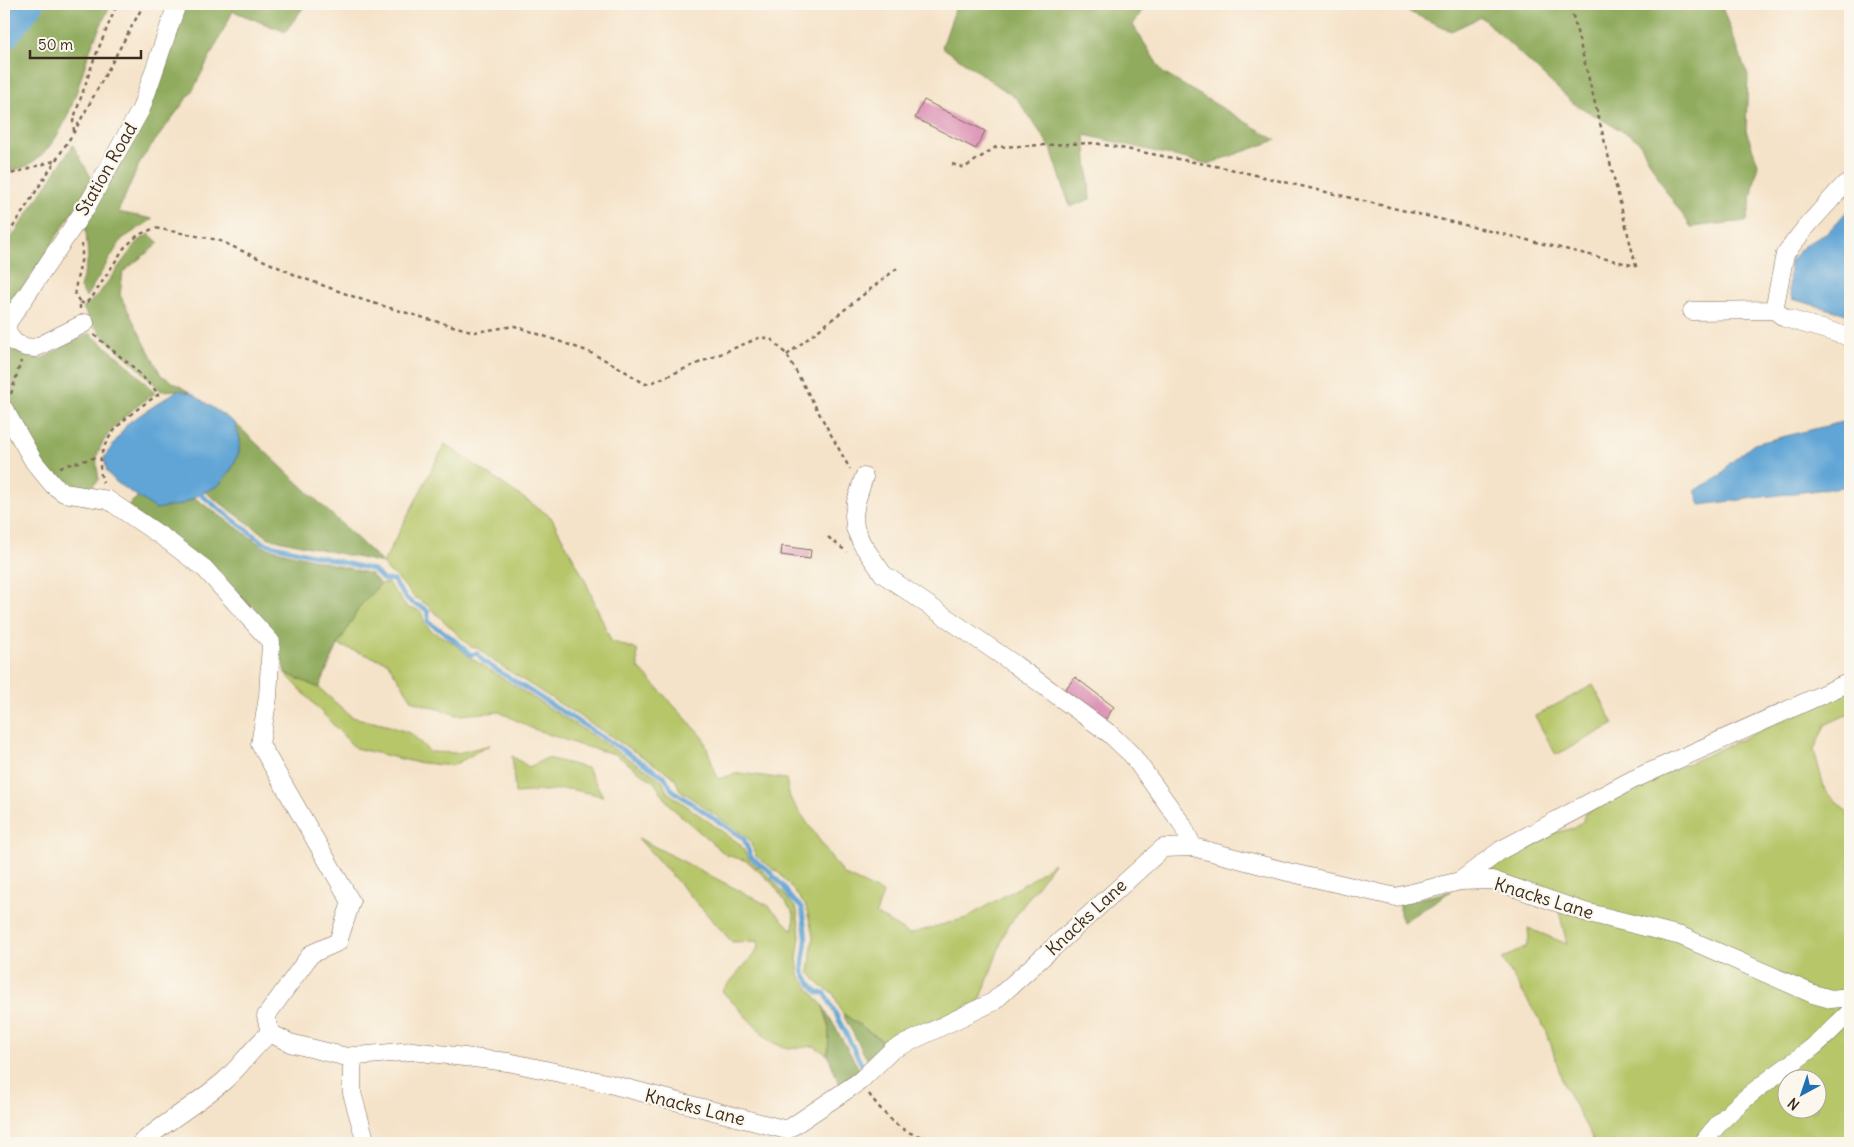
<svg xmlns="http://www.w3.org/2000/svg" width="1854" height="1147" font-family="Delius,sans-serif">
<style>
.green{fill:#b6c669;stroke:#787844;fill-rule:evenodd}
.forest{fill:#90ab5d;stroke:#666a3e}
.water{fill:#60a5d6;stroke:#4e687a}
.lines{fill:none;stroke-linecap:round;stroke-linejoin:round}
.stream{stroke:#60a5d6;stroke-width:4.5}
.river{stroke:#60a5d6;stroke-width:26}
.building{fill:#d989b1}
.minor-casing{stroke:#7c6b5a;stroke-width:19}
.path{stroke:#7c6b5a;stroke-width:2.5;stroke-dasharray:4 4;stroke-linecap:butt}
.minor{stroke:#fff;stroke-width:18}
.labels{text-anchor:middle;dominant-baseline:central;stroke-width:4.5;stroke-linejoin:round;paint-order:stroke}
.street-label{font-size:18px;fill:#3b2a1e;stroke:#fbf7ec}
</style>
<rect width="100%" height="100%" fill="#fbf7ec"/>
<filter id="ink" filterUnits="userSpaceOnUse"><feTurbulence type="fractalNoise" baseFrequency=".02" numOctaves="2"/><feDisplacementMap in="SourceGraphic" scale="10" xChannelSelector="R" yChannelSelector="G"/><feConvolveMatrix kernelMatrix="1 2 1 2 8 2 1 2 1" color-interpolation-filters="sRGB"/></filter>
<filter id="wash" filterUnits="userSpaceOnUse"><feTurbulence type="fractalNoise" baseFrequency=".0096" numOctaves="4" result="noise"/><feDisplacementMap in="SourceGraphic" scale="20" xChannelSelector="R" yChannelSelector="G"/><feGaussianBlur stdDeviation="1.12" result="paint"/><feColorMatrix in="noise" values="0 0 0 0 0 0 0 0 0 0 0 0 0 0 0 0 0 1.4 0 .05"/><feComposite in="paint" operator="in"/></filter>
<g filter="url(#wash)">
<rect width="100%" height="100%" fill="#f5e3c9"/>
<path class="green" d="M445 444 551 517 585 580 611 641 637 650 638 667 703 737 718 779 739 773 786 779 790 798 843 874 883 893 876 914 909 934 966 918 1028 882 1054 863 1006 929 980 1001 886 1043 842 1013 833 993 821 986 809 972 813 936 806 906 780 874 756 856 749 839 680 790 674 777 492 660 478 648 471 647 426 604 414 597 395 575 388 571 383 563Z
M388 583 408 608C427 611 419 613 426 625 431 633 441 635 449 640 457 645 464 652 471 658L662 780 667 792 740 844 749 859 773 880 797 910 800 935 797 959 799 975 814 995 823 1006 829 1026 828 1055 814 1046 788 1049 769 1041 722 991 757 951 758 941 732 942 638 838 769 906 793 931 794 914 772 883 747 861 726 855 671 807 654 782 615 754 579 745 531 728 500 712 457 715 413 701 387 662 338 645 360 606 380 584Z
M285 673 319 688 352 717 390 726 412 734 430 752 458 753 490 745 452 766 414 762 355 748Z
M1593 685 1614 724 1556 755 1535 716Z
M1850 690V713L1825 725 1814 750 1825 791 1850 815V1143H1595L1563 1083 1547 1032 1502 959 1526 947 1529 939 1528 928 1567 944 1554 890 1495 874 1491 868 1535 842 1536 835 1549 829 1554 833 1574 828 1583 821 1585 813 1621 794ZM1786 1080H1816V1110H1786Z
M512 756 529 767 547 758 587 768 603 796 570 789 515 793Z"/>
<path class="forest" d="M4 4H21L4 25Z
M40 4H111C103 21 94 38 88 56 75 95 65 143 28 165 22 169 13 170 6 171H4V49Z
M183 4H306L285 32 233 11 193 90 141 160 118 212 153 219 122 239 86 297 80 288 88 258 85 218Z
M957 4H1146L1133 25 1163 73 1276 140 1208 164 1085 135 1090 199 1070 207 1051 148 1017 99 942 47Z
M1400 4H1724L1723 10 1748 76 1746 130 1758 164 1747 221 1691 227 1666 191 1638 140 1573 103 1481 17 1451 31 1403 9Z
M73 145 93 181 13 303 4 313V249Z
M149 234 159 243 123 272 120 295 161 375 191 393 178 390 161 391C152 382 143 372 133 363 114 346 95 332 83 308L98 295 137 242Z
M89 333 127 364 155 393C135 407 102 432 97 457 96 464 98 473 99 480L86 492 55 483 4 401V340L35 352 39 360Z
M235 423 383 563 269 538 205 492 219 485 232 468 239 452 240 439Z
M138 497 156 509 180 505 195 498 264 547 371 574 380 584 360 606 338 645 319 688 285 673 279 646 128 505Z
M1451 891 1403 922 1400 914V903Z
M823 1006 859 1069 839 1084 828 1055 829 1026Z
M842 1013 886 1043 868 1061Z"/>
<path class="water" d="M1850 208V315L1792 299 1789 289 1790 261 1806 244 1826 234Z
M178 390 191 393 235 423 240 439 239 452 232 468 219 485 180 505 156 509 116 482 107 472 104 458 128 423Z
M1850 420V486L1700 505 1695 490 1721 476 1729 464 1754 444Z"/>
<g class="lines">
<path class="stream" d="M201 495 264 543 374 570 383 580H393C398 587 403 597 411 602 418 607 421 604 428 612V621C432 626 436 627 441 630 452 637 462 647 471 655L477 653 483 661 665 777 672 790 744 839 751 857 770 872 784 887 790 897 802 908C803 918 806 929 806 939 804 971 795 966 818 993H825L862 1065"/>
<path class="river" d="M4 38 31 4"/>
</g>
<g id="blocks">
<path class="building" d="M924 100 985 131 976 149 915 118Z
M782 546 811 550 810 559 781 555Z
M1075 677 1114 707 1104 721 1064 691Z"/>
</g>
</g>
<g filter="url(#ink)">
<use href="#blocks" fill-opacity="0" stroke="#7c6b5a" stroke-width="1"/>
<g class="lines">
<defs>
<path id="minor" d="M1844 185 1806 227 1785 254 1774 310 1785 318 1850 337
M1692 311 1774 310
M7 321 8 334 15 343 25 347 35 348 85 323
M4 328 87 206 141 109 177 4
M4 409 34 462 53 485 64 493 108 500 167 540 205 569 271 642 268 697 260 744 351 902 338 942 311 954 266 1016 270 1033
M864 477 856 502 854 515 855 528 862 544 883 574 1014 664 1110 734 1132 755 1182 824 1193 847
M1460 881 1501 850 1632 780 1850 682
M270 1033 290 1043 347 1057 412 1051 508 1062 606 1083 787 1130 860 1081 892 1050 993 1002 1163 848 1193 847 1288 872 1396 897 1460 881 1492 880 1585 912 1681 936 1813 994 1831 999 1850 997
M352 1056V1093L366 1143
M141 1143C167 1121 198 1103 224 1081 241 1066 253 1047 270 1033
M1703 1143C1730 1105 1771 1079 1808 1051 1823 1040 1836 1025 1850 1012"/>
</defs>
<use href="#minor" class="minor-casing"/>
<path class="path" d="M74 131 73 121 93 62 117 4
M952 164 964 168 996 147 1094 143 1230 169 1636 266 1570 4
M4 176 57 160
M4 241 74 132 144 4
M80 302 85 304 93 296 124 248 138 235 155 228 218 240 300 277 363 300 438 322 475 332 515 326 587 351 615 365 645 384 653 382 761 337 771 339 787 355 850 469
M80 309V302L75 295 76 284 82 257V244
M94 335 133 367 159 394C129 414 89 441 103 483
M787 355 896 269 899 268
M11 394 21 361
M60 467 97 457
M828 537 847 552
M869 1094C883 1113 901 1135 926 1137"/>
<use href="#minor" class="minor"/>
</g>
</g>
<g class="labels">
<g class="street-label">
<text transform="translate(106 169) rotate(-60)">Station Road</text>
<text transform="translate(1544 898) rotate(17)">Knacks Lane</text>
<text transform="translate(1086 917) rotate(-43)">Knacks Lane</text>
<text transform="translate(695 1107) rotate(14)">Knacks Lane</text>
</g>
</g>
<rect width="1854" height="1147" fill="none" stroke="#fbf7ec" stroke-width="20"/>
<g transform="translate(1802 1094) rotate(220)"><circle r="24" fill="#fbf7ec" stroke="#aea59a"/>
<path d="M0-4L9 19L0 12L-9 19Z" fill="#1f6fb2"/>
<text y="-8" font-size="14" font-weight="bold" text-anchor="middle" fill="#3b2a1e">N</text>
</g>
<path d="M30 50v8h111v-8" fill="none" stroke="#3b2a1e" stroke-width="2.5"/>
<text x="38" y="50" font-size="15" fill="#3b2a1e" stroke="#fbf7ec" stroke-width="4" paint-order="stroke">50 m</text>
</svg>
